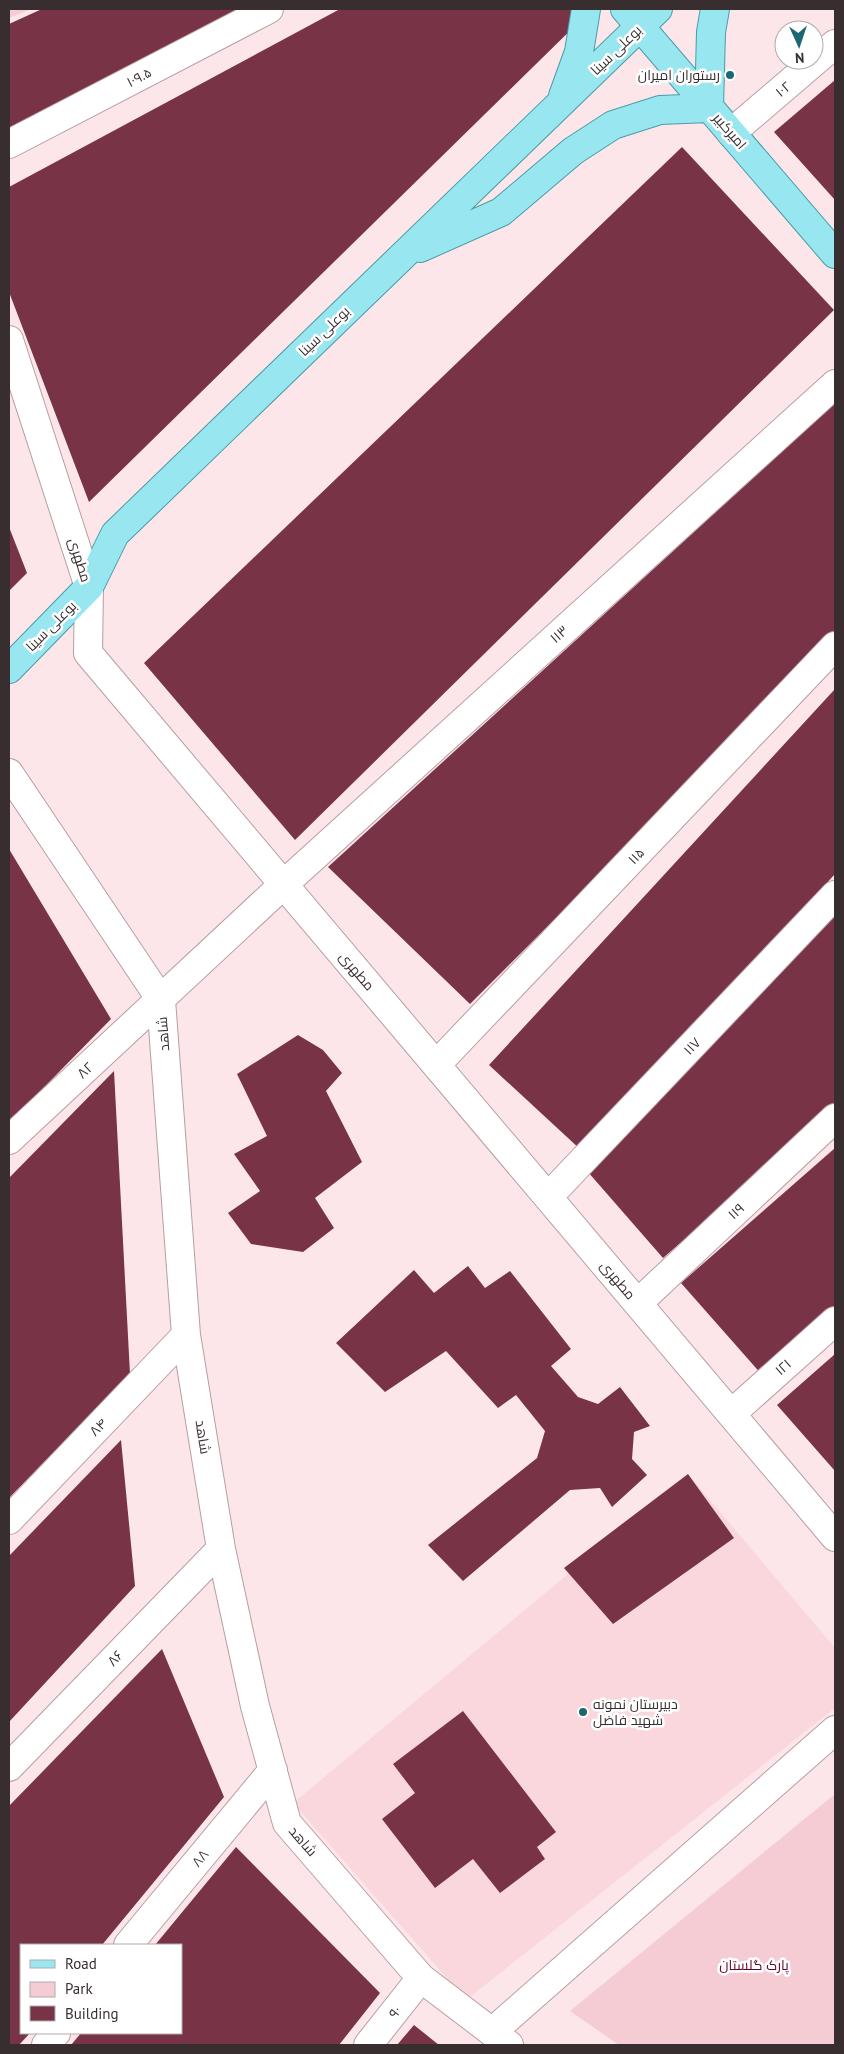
<svg xmlns="http://www.w3.org/2000/svg" width="844" height="2054" font-family="'PT Sans',Cairo,sans-serif">
<style>
.built{fill:#fad7dd}
.green{fill:#f6ccd4}
.building{fill:#783446}
.lines{fill:none;stroke-linecap:round;stroke-linejoin:round}
.minor-casing{stroke:#b79ea2;stroke-width:30}
.major-casing{stroke:#4a9ca6;stroke-width:30}
.minor{stroke:#fff;stroke-width:28}
.major{stroke:#98e7f0;stroke-width:28}
.poi-dot{fill:#1c6870;stroke:#fff;stroke-width:2}
.labels{text-anchor:middle;dominant-baseline:central;stroke-width:5;stroke-linejoin:round;paint-order:stroke}
.street-label{font-size:14px;fill:#382e30;stroke:#fff}
.poi-label{font-size:14px;fill:#382e30;stroke:#fff;text-anchor:end}
.park-label{font-size:14px;fill:#62032a;stroke:#fff}
</style>
<rect width="100%" height="100%" fill="#fce6ea"/>
<path class="built" d="M688 1474 835 1648V1708L466 2000 293 1803Z"/>
<path class="green" d="M9 9H31L9 18Z
M835 1794V2045H619L570 2011Z"/>
<path class="building" d="M42 9H269L9 144V24Z
M340 9H578L585 16 89 502 9 292V187Z
M835 80V200L774 132Z
M682 147 834 310 295 840 144 663Z
M835 403V639L470 1004 328 867Z
M9 527 27 573 9 591Z
M835 689V874L581 1150 489 1065Z
M9 849 111 1019 9 1123Z
M835 913V1108L663 1258 581 1164Z
M298 1035 323 1050 342 1073 326 1091 362 1162 315 1198 334 1228 303 1252 251 1244 228 1213 260 1191 234 1154 267 1136 237 1074Z
M114 1071 130 1374 9 1498V1178Z
M835 1148V1313L763 1376 681 1283Z
M468 1266 485 1288 510 1271 571 1349 551 1366 578 1397 598 1404 620 1387 650 1426 634 1432 632 1459 647 1475 612 1507 600 1488 570 1490 463 1581 428 1545 537 1458 545 1431 516 1395 498 1408 446 1351 385 1392 336 1343 414 1270 434 1293Z
M835 1354V1471L777 1405Z
M121 1440 135 1586 9 1722V1556Z
M688 1474 734 1538 613 1624 564 1568Z
M162 1649 224 1797 102 1945H21V2033H30L19 2045H9V1806Z
M463 1711 556 1832 537 1847 545 1859 500 1893 473 1859 435 1888 382 1819 415 1793 393 1764Z
M236 1847 380 1993 339 2045H71L81 2033H181V1945H155Z
M414 2025 439 2045H397Z"/>
<g class="lines">
<defs>
<path id="minor" d="M731 133 835 44
M9 144 269 9
M9 340 89 587 88 653 835 1537
M9 773 161 1000 186 1335 221 1549 255 1706 287 1823 421 1978 509 2045
M436 1065 835 646
M9 1140 284 884 835 384
M548 1197 835 895
M638 1303 835 1118
M731 1414 835 1321
M9 1520 186 1335
M9 1767 221 1549
M128 1945 273 1770
M492 2032 835 1730
M46 2045 56 2033
M368 2045 421 1978"/>
<path id="major" d="M625 9 835 254
M563 96 579 52 586 9
M420 248 501 212 573 151 613 125 660 110 709 108 711 32 715 9
M9 669 89 587 115 534 658 9"/>
</defs>
<use href="#minor" class="minor-casing"/>
<use href="#major" class="major-casing"/>
<use href="#minor" class="minor"/>
<use href="#major" class="major"/>
</g>
<g class="poi-dot">
<circle cx="730" cy="75" r="5"/>
<circle cx="583" cy="1712" r="5"/>
</g>
<g class="labels">
<g class="street-label">
<text transform="translate(616 50) rotate(-44)">بوعلی سینا</text>
<text transform="translate(139 77) rotate(-28)">۱۰۹.۵</text>
<text transform="translate(783 89) rotate(-40)">۱۰۲</text>
<text transform="translate(730 131) rotate(49)">امیرکبیر</text>
<text transform="translate(324 331) rotate(-44)">بوعلی سینا</text>
<text transform="translate(80 560) rotate(73)">مطهری</text>
<text transform="translate(51 626) rotate(-45)">بوعلی سینا</text>
<text transform="translate(559 634) rotate(-42)">۱۱۳</text>
<text transform="translate(636 856) rotate(-46)">۱۱۵</text>
<text transform="translate(357 971) rotate(50)">مطهری</text>
<text transform="translate(163 1034) rotate(-94)">شاهد</text>
<text transform="translate(692 1046) rotate(-46)">۱۱۷</text>
<text transform="translate(85 1070) rotate(-43)">۸۲</text>
<text transform="translate(736 1211) rotate(-43)">۱۱۹</text>
<text transform="translate(618 1280) rotate(50)">مطهری</text>
<text transform="translate(783 1367) rotate(-42)">۱۲۱</text>
<text transform="translate(98 1427) rotate(-46)">۸۴</text>
<text transform="translate(203 1437) rotate(81)">شاهد</text>
<text transform="translate(115 1658) rotate(-46)">۸۶</text>
<text transform="translate(303 1841) rotate(49)">شاهد</text>
<text transform="translate(200 1858) rotate(-50)">۸۸</text>
<text transform="translate(395 2012) rotate(-52)">۹۰</text>
</g>
<g class="poi-label">
<text x="720" y="75">رستوران امیران</text>
<text x="593" y="1704" text-anchor="start">دبیرستان نمونه<tspan x="593" dy="16">شهید فاضل</tspan></text>
</g>
<g class="park-label">
<text x="754" y="1965">پارک گلستان</text>
</g>
</g>
<rect width="844" height="2054" fill="none" stroke="#382e30" stroke-width="20"/>
<rect x="20" y="1944" width="162" height="90" fill="#ffffff" stroke="#afabac"/>
<rect x="30" y="1960" width="25" height="8" fill="#98e7f0" stroke="#afabac"/>
<text x="65" y="1969" font-size="15" fill="#382e30">Road</text>
<rect x="30" y="1982" width="25" height="15" fill="#f6ccd4" stroke="#afabac"/>
<text x="65" y="1994" font-size="15" fill="#382e30">Park</text>
<rect x="30" y="2006" width="25" height="15" fill="#783446" stroke="#afabac"/>
<text x="65" y="2019" font-size="15" fill="#382e30">Building</text>
<g transform="translate(799 45) rotate(177)"><circle r="24" fill="#ffffff" stroke="#afabac"/>
<path d="M0-4L9 19L0 12L-9 19Z" fill="#1c6870"/>
<text y="-8" font-size="14" font-weight="bold" text-anchor="middle" fill="#382e30">N</text>
</g>
</svg>
